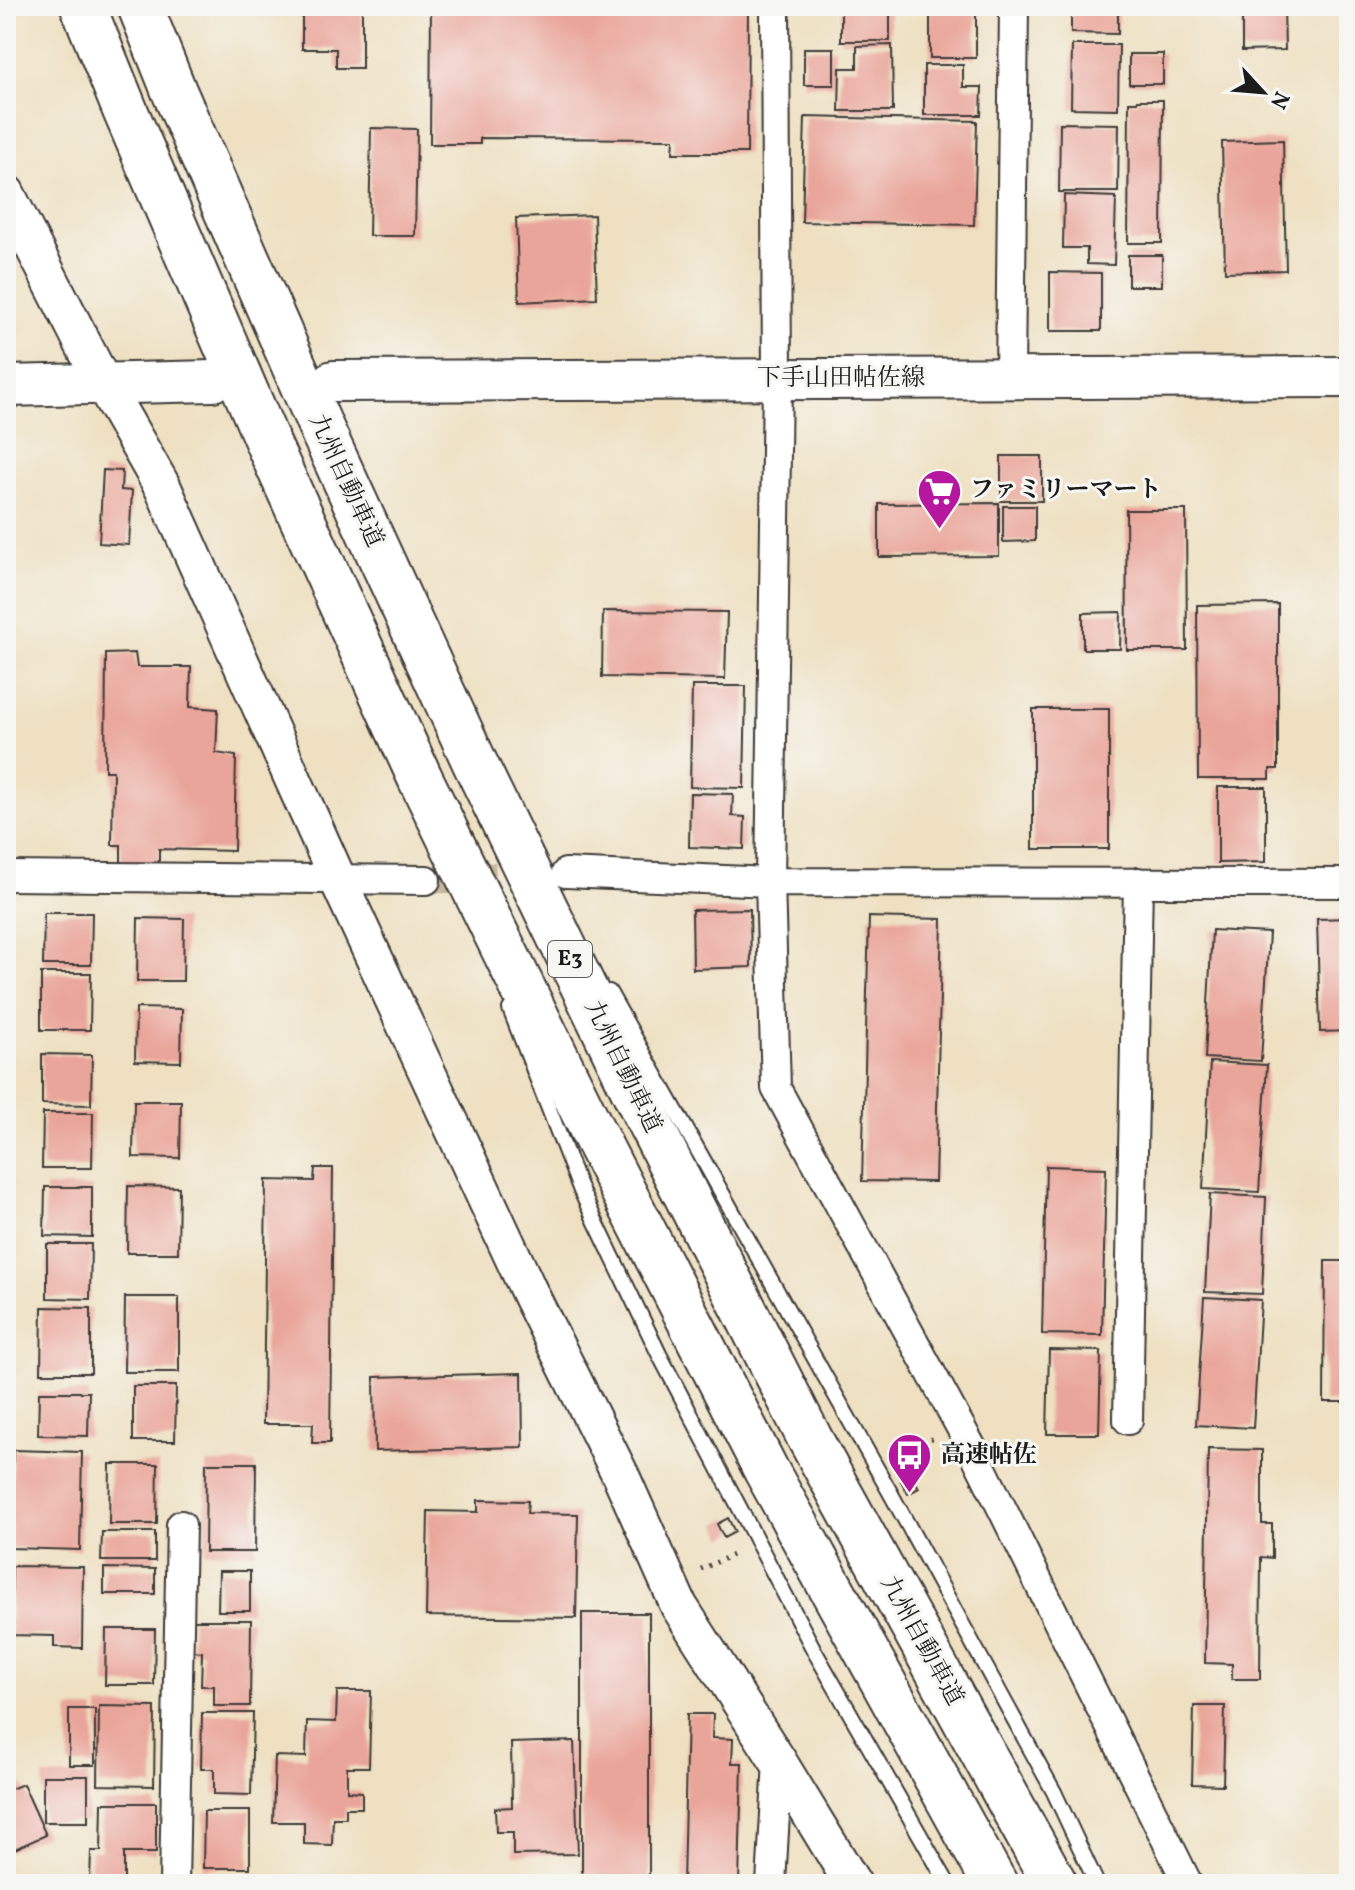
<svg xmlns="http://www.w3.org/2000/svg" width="1355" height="1890" font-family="Vollkorn,'Noto Serif JP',serif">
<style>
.building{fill:#eaa59a}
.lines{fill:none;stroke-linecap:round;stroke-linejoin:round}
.minor-tunnel{stroke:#c4b9a0;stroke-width:28;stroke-dasharray:28 14;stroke-linecap:butt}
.service-casing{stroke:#3c3935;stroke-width:18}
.minor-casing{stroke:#3c3935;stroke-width:32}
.tertiary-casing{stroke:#3c3935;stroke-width:40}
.secondary-casing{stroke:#3c3935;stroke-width:44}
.motorway-casing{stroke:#3c3935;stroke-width:48}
.path{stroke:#3c3935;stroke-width:5;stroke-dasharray:2 6;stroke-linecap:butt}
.service{stroke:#fff;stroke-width:14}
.minor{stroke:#fff;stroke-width:28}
.tertiary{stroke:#fff;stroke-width:36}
.secondary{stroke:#fff;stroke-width:40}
.motorway{stroke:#fff;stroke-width:44}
.labels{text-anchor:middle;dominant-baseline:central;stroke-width:6;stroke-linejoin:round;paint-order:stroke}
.shield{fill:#f6f6f2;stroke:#5d5d5c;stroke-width:2}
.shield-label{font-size:22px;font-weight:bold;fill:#1c1c1c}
.street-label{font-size:24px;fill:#1c1c1c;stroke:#f6f6f2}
.poi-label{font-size:24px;font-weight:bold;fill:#1c1c1c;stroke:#f6f6f2;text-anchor:start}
</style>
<rect width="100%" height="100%" fill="#f6f6f2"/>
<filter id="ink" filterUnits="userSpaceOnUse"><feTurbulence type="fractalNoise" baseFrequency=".0125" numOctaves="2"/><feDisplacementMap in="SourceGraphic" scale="16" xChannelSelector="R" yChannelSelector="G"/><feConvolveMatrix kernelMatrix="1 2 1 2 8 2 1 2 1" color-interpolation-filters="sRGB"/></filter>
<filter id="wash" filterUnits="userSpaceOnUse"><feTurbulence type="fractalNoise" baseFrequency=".006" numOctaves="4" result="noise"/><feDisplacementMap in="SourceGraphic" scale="32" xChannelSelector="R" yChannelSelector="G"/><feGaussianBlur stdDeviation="1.8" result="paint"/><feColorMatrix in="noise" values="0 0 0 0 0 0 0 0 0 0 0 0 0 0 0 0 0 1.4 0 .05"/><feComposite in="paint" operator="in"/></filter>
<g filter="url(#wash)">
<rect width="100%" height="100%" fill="#eee0c1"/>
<g id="blocks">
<path class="building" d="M302 6H362V68H336V49H302Z
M431 6H748L747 153H673L674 139 480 138V144H430Z
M841 6H890V41H841Z
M1071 6H1118V34L1071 33Z
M1284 6 1285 50 1242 51V7Z
M976 9V58H930V10Z
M892 45 893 111H839L840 68H857V46Z
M1072 45H1119L1118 109 1071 108Z
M804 48H834V85H804Z
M1129 54H1163V84H1129Z
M924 65H963V87H982L981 115H924Z
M1138 100H1163L1162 243H1128L1129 102H1137Z
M805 117 977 121 974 225 802 222Z
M1060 123 1119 124 1118 192H1059Z
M371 128 417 129 415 236H369Z
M1283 140 1286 270 1225 272 1222 142Z
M1064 195 1116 197 1114 265 1087 264V248H1063Z
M594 215 597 298 519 302 516 218Z
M1128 255H1162V286H1128Z
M1050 272 1101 273V331H1050Z
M6 451H9V477H6Z
M1001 456H1042V501H1001Z
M103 470 122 471 121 490 132 491 129 545 99 543Z
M999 503V556L879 557V504Z
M1003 506H1035V541L1003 542Z
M1126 510H1186L1187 650H1127Z
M1278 604V769H1270V779H1198L1197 605Z
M603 611 727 612 725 679 602 677Z
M1121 612 1120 649H1083V613Z
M135 653 137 667H191L190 707 218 709 216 753 236 756 234 851 159 849V865L121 863V845H112L113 771H105L106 654Z
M692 686H746L744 788 690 787Z
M1033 709H1109V849H1033Z
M1218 787H1266V862L1218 863Z
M690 793 733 794 732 816 745 817 744 849 689 847Z
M750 909 751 967 693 969 692 910Z
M44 913H92L91 965H43Z
M869 917 942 919 935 1182 862 1181Z
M138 918 184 919 183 981H137Z
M1349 918V1031L1320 1032 1317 919Z
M1212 930 1269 933 1261 1061 1205 1058Z
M41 973H91L90 1030H41Z
M136 1008 182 1009 181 1062 135 1061Z
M42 1054 92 1055 91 1105 42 1104Z
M1210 1062 1267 1065 1259 1192 1203 1189Z
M134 1101H181L180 1158 133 1157Z
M43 1113H93L92 1168H42Z
M1046 1166 1106 1168 1102 1335 1042 1334Z
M315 1168H333L330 1443H312L313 1424H263L266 1180 314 1181Z
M128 1186 179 1187 178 1253H127Z
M45 1187H92V1237L44 1236Z
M1210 1194 1266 1197 1262 1294 1205 1292Z
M47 1244H91L90 1299 47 1298Z
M1325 1261H1349V1402H1324Z
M125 1297H179V1372H124Z
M1204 1297 1261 1300 1253 1428 1196 1425Z
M42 1307 91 1308V1373H41Z
M1049 1350 1101 1351 1099 1434H1047Z
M522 1373 523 1447 375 1451 374 1377Z
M133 1386H176L175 1441H133Z
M39 1392H89L88 1436 38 1435Z
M1208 1449 1262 1450V1524H1272V1558L1261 1557 1260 1679H1232V1664L1205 1663Z
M13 1450 82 1452 80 1550 10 1548Z
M206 1463H256L255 1552H205Z
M110 1464H158L157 1524H109Z
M912 1475 919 1488 908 1494 901 1481Z
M478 1500 528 1501 527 1513 578 1514 576 1618 426 1616 428 1511 478 1512Z
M728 1518 735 1532 724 1538 717 1524Z
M102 1532H155V1561H101Z
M12 1566 83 1567 82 1648 54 1647V1636L10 1635Z
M104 1568 155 1569V1594H104Z
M219 1571H250V1611H218Z
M582 1613H649V1884H582Z
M192 1620H251L250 1706H214V1686H201L202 1652 191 1651Z
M106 1629H155L154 1685H105Z
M337 1691H371L369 1767H347V1791L362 1792V1808H346V1818H333L332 1845 304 1844V1822H273L275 1756 306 1757 307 1721 336 1722Z
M99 1706 155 1707 154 1786 98 1785Z
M1194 1706H1225L1223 1785 1192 1784Z
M69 1709H95V1765H69Z
M202 1713H253L251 1795 214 1794V1769H201Z
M687 1714H713L712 1738 733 1739 732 1763H742L739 1884H683Z
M574 1741 578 1854 513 1855V1832H496L495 1808 512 1807 511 1743Z
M43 1776H88V1822H43Z
M23 1784 46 1835 6 1853V1791Z
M102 1803H156V1853H124V1882H90L91 1851H101Z
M204 1811H250V1868H203Z"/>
</g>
</g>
<g filter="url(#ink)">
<use href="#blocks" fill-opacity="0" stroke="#3c3935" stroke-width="2"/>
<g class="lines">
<path class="minor-tunnel" d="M426 880 541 874"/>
<defs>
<path id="service" d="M609 992 891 1494 1054 1792 1097 1884
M510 1009 581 1191 659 1354 815 1652 948 1884"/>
<path id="minor" d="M775 6 777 379 770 882 776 1088 973 1450 1188 1884
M1010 378 1014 6
M566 873 770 882 1349 883
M6 876 426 880
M1128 1420 1138 882
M174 1884 181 1525
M771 1884 778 1761"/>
<path id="tertiary" d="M6 193 103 383 163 488 338 880 531 1296 621 1476 679 1606 778 1761 853 1884"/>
<path id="secondary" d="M333 381 1349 377
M6 386 213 381"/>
<path id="motorway" d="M83 6 125 110 270 448 420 778 597 1140 766 1470 995 1884
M140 6 174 91 322 430 475 763 646 1116 810 1439 1055 1884"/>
</defs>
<use href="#service" class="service-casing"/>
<use href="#minor" class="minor-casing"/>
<use href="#tertiary" class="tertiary-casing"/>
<use href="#secondary" class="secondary-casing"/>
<use href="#motorway" class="motorway-casing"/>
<path class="path" d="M897 1461 932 1438
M701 1569 735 1554"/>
<use href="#service" class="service"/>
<use href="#minor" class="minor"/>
<use href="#tertiary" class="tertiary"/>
<use href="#secondary" class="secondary"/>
<use href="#motorway" class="motorway"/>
</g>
</g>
<defs>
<symbol id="supermarket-pin" viewBox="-11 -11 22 30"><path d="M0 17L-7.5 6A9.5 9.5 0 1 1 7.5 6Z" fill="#b5179e" stroke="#f6f6f2"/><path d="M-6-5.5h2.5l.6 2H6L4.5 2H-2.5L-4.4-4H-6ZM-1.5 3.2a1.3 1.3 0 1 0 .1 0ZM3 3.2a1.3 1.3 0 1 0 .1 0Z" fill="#fff"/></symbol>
<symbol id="bus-pin" viewBox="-11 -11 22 30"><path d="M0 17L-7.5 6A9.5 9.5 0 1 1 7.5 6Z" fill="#b5179e" stroke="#f6f6f2"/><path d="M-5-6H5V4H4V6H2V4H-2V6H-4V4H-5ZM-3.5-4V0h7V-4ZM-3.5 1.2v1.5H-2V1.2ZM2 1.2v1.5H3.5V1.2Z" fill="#fff"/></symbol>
</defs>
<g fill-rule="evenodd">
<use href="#supermarket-pin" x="914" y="466" width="51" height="69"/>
<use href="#bus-pin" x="884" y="1430" width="51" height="69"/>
</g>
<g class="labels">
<rect class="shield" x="548" y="941" width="44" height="36" rx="6"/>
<g class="shield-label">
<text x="570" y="959">E3</text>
</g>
<g class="street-label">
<text x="841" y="379">下手山田帖佐線</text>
<text transform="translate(345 481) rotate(65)">九州自動車道</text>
<text transform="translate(622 1067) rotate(64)">九州自動車道</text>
<text transform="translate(921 1641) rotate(61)">九州自動車道</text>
</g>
<g class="poi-label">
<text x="970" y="491">ファミリーマート</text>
<text x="941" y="1456">高速帖佐</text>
</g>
</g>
<rect width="1355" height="1890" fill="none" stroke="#f6f6f2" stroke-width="32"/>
<g transform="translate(1263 92) rotate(116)" stroke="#f6f6f2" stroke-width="6" paint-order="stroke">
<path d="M0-6L14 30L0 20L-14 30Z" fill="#1c1c1c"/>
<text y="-12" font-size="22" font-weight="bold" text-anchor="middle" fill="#1c1c1c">N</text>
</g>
</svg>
